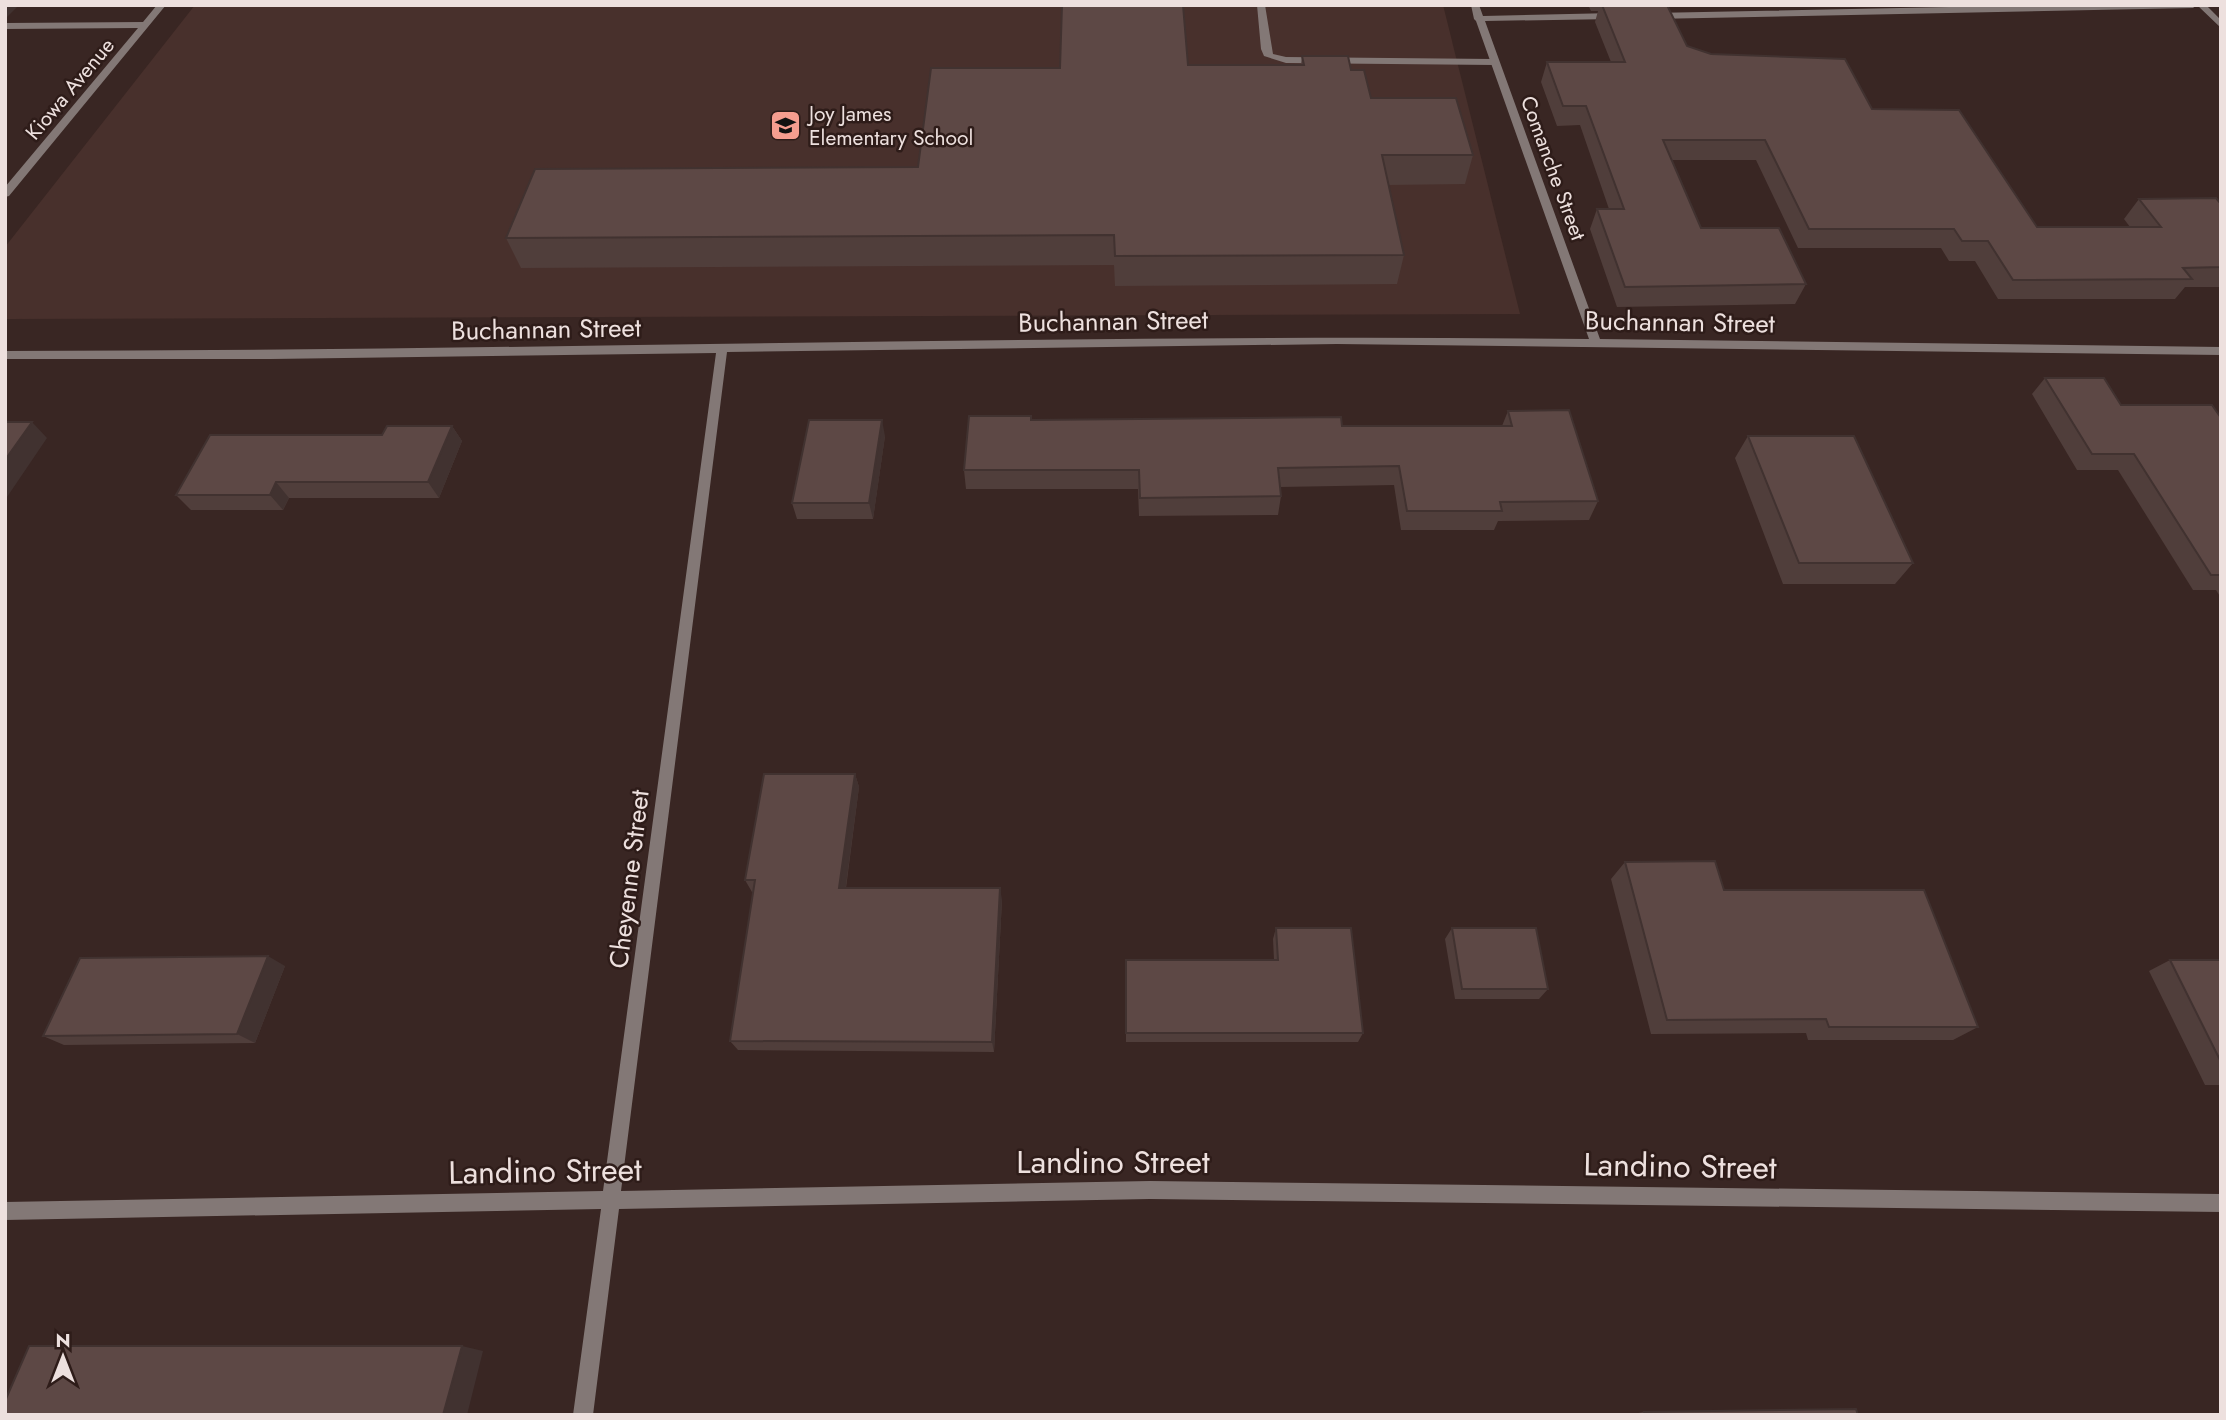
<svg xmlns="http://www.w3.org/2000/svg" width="2226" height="1420" font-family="Jost,sans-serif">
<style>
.built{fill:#48302c}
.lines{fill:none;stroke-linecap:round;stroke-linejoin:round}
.lane{fill:#837876;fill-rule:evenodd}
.street{fill:#837876;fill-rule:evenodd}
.wall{fill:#503e3b}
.shaded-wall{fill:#413230}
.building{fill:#5d4845;stroke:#413230;stroke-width:2}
.labels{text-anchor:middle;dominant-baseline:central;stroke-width:5;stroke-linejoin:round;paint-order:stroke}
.far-street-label{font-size:21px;fill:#ede0de;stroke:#2e1c19}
.far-poi-label{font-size:21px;fill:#ede0de;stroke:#2e1c19;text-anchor:start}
.street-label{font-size:26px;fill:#ede0de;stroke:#2e1c19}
.near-street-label{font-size:32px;fill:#ede0de;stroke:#2e1c19}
</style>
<rect width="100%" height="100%" fill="#392623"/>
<path class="built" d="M195 5H1443L1520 314 5 319V247Z"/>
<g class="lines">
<path class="lane" d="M1257 5H1265L1273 54 1286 57 1494 59 1499 62 1494 65 1286 63 1264 56 1261 49Z"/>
<path class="street" d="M157 5H166L9 196 5 197V187L138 28 5 29V23L143 22Z
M1471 5H1479L1483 16 1614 13 1618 16 1614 19 1485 21 1600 339 2221 347V355L1337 344 727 352 621 1191 1150 1181 2221 1194V1212L1150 1199 619 1209 593 1415H573L601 1209 5 1220V1202L603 1191 716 353 271 359H5V351C533 351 1061 333 1589 339L1476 21 1474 19Z
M2052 5H2206L2221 20V28L2197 5 2193 8 1652 19 1648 16 1652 13Z"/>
</g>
<path class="wall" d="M1588 5H1667L1687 46 1872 109 2037 227H2130L2124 219 2139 199 2221 204V287H2185L2175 299H1998L1975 261H1949L1941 248H1798L1756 160H1672L1701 228 1806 284 1795 304 1617 307 1590 229 1597 209H1609L1580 125 1557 126 1541 82 1547 62H1611L1595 22 1598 11H1591Z
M1302 56 1351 70 1371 98 1473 155 1465 184 1388 185 1404 255 1397 284 1115 286 1114 265 521 268 506 238 918 167 1060 68 1301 65Z
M2045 378 2121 405 2221 418V598L2216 590H2193L2118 470H2077L2032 394Z
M1508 411 1598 501 1589 520 1498 521 1494 530H1401L1394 485 1280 487 1281 496 1278 515 1139 516 1138 489H966L964 470 1031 420 1342 426H1502Z
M452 426 462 441 439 498H289L283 510H191L176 495 382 435Z
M885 436 873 519H797L792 503Z
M1748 436 1913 563 1895 584H1783L1735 458Z
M855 774 859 787 846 888 1002 900 994 1052 738 1050 730 1041 753 892H752L745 880Z
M1625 862 1724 890 1978 1027 1953 1040H1808L1806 1033 1651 1034 1611 879Z
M1276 928 1363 1033 1358 1042H1126V960H1274L1273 939Z
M1452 928 1548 989 1539 999H1455L1445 939Z
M2170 960H2221V1085H2205L2149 971Z
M285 966 255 1043 64 1045 43 1036Z
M1644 1412 1858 1415H1626Z"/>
<path class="shaded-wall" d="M5 5H19L5 19Z
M882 420 885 436 873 519 869 503Z
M32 422 47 438 5 500V460Z
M452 426 462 441 439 498 428 482Z
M276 482 289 498 283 510 270 495Z
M855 774 859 787 844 900 839 888Z
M1000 888 1002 900 994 1052 992 1042Z
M268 956 285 966 255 1043 237 1034Z
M462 1346 483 1351 467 1415H443Z"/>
<path class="building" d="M1062 5H1183L1188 65H1304L1302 56H1348L1351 70H1364L1371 98H1456L1473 155H1382L1404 255 1115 256 1114 235 506 238 535 169 918 167 931 68H1060Z
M1602 5H1667L1687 46 1711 54 1845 59 1872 109 1959 110 2037 227H2161L2139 199 2216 198 2221 204V267L2183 268 2192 279 2013 280 1988 241H1962L1954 229H1809L1765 140H1663L1701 228H1779L1806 284 1625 287 1597 209H1624L1586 106H1563L1547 62H1625Z
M2045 378H2104L2121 405H2212L2221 418V575H2211L2134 454H2092Z
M1569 410 1598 501 1500 502 1502 511H1407L1399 466 1278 468 1281 496 1140 498 1139 470H964L969 416H1031V420L1341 417 1342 426H1512L1508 411Z
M809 420H882L869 503H792Z
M5 422H32L5 460Z
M387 426H452L428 482H276L270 495H176L210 435H382Z
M1748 436H1854L1913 563H1799Z
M764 774H855L839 888H1000L992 1042 730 1041 755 880H745Z
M1715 861 1724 890H1924L1978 1027H1829L1826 1019 1667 1020 1625 862Z
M1276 928H1351L1363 1033H1126V960H1278Z
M1452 928H1536L1548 989H1462Z
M268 956 237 1034 43 1036 80 958Z
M2170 960H2221V1062Z
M29 1346H462L443 1415H5V1401Z
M1856 1409 1858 1415H1645L1644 1412Z"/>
<defs>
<symbol id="school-square" viewBox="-11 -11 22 22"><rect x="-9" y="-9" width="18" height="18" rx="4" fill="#f59d8f" stroke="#2e1c19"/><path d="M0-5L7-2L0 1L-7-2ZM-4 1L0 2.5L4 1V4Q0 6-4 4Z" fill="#111"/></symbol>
</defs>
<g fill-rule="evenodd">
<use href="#school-square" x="768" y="108" width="35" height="35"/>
</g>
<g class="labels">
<g class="far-street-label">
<text transform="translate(70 89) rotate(-50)">Kiowa Avenue</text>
<text transform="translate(1553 168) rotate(70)">Comanche Street</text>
</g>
<g class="far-poi-label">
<text x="809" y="114">Joy James<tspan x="809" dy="24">Elementary School</tspan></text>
</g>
<g class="street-label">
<text transform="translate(1113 321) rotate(-1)">Buchannan Street</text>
<text transform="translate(1680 322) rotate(1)">Buchannan Street</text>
<text transform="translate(546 329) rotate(-1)">Buchannan Street</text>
<text transform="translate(629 879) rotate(-83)">Cheyenne Street</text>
</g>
<g class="near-street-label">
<text x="1113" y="1162">Landino Street</text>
<text transform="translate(1680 1166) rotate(1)">Landino Street</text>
<text transform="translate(545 1171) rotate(-1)">Landino Street</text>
</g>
</g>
<rect width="2226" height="1420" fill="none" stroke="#ede0de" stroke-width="14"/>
<g transform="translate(63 1357)" stroke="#2e1c19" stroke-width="5" paint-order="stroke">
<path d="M0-5L12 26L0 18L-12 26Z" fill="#ede0de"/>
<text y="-10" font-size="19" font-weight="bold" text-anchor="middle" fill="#ede0de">N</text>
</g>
</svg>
